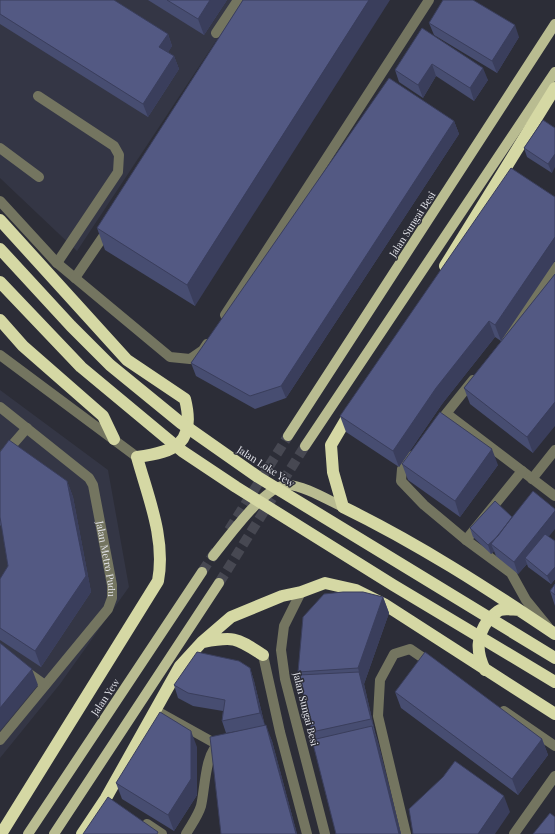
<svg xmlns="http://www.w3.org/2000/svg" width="555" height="834" font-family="'Playfair Display',serif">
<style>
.built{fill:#343645}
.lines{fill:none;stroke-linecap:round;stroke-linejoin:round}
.major-tunnel{stroke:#474852;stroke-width:10;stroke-dasharray:10 5;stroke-linecap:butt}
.minor{stroke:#747560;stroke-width:10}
.major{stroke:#b9bc91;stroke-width:10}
.highway{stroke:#d5d8a4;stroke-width:12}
.highway-bridge{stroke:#d5d8a4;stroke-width:12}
.wall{fill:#474d71}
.shaded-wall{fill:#3a3e5c}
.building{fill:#535983;stroke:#3a3e5c}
.labels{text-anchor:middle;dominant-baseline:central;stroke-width:3;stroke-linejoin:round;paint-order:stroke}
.street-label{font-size:10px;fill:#e3e4ea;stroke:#2c2d37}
</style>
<rect width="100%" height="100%" fill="#2c2d37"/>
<path class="built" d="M0 0H243L77 251 0 178Z
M0 390 108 470 129 587 60 684 0 758Z"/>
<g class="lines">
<path class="major-tunnel" d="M229 530 288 436
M202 572 217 549
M219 583 305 446"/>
<g class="minor">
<path d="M216 33 238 0"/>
<path d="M38 96 114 146 119 155 118 172 57 263"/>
<path d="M0 148 39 177"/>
<path d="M0 201 57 263 170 357 190 359 203 350 207 344"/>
<path d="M75 278 109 228"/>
<path d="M225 315 429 0"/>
<path d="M505 338 555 267"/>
<path d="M0 355 137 457"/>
<path id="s1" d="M0 407 89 478 93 485 112 585V598L108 609 0 740"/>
<path d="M447 414 555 496"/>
<path d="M437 425 473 380"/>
<path d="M412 456 402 469 401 481 424 505 466 540 511 573 526 600 548 627"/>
<path d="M0 459 27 428"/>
<path d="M532 479 555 450"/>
<path d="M466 540 522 471"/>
<path d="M301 592 284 626 281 650 285 679 325 834"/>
<path d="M263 655 280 732 307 834"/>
<path d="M24 670 45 685"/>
<path d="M155 710 218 745"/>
<path d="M504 711 555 746"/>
<path d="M147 824 162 834"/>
<path d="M186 834C191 825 198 816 201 806 205 790 205 752 219 744"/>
<path d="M406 834 378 716 380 680 394 654 410 649 432 664"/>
<path d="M514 834 555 776"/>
</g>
<path class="major" d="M288 436 555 24
M305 446 555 72
M213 556C227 539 265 485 287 485 303 485 328 500 343 507
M28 834 202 572
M54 834 219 583"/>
<path class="highway" d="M0 220 127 360 185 399C196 443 176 452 137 457 148 497 166 539 158 581L1 834
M445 266 555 88
M0 320 23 346 103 416 114 439
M351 411 331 445 333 472 343 507C417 543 487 588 555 634
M203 642C235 636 236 638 263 655
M485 670C476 652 476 637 488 620 491 617 496 612 500 610 506 608 514 610 519 610
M82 834 106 798 180 666 202 642 231 617 282 596 301 592 325 583 356 590 384 604 555 714"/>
<path class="highway-bridge" d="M0 249 71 326 110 365 181 423 258 477 555 658
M0 282 81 367 182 451 236 487 393 585 555 682"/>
</g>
<path class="wall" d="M0 0 168 34 172 46 168 52 174 56 179 69 148 117 0 24Z
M148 0H227L204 35Z
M243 0 195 306 105 250 97 228Z
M429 23 519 37 497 73 434 35Z
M422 28 488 80 474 101 436 76 423 98 399 82 395 70Z
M543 120 552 173 527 157 524 148Z
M454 121 459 134 286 398 255 409 196 376 191 363Z
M555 197 501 341 495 337 442 404 399 467 346 432 340 416Z
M555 274 533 453 470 404 464 388Z
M0 452 67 481 73 497 91 592 41 667 0 640V579L8 566 2 527 0 525Z
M402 464 498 465 460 517 408 480Z
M512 517 549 537 555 541V579L551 584 528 567 527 564 518 574 496 556 494 551 491 554 473 537 470 528Z
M555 584V606L550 591Z
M383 597 389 613 364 684 375 732 378 742 401 834H336L314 740 312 732 298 672Z
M250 668 254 681 265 726 272 741 297 834H221L250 729 226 733 222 721 223 711 193 706 178 698 174 685Z
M395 692 542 739 548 755 518 795 401 708Z
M197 747V795L174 831 122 799 116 783Z"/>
<path class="shaded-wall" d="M210 0H227L204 35 198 19Z
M369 0H390L195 306 187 285Z
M515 25 519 37 497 73 492 61Z
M168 34 172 46 164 59 159 47Z
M174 56 179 69 148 117 143 104Z
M432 64 436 76 423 98 418 85Z
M483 68 488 80 474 101 470 88Z
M454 121 459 134 286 398 281 386Z
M555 154V167L552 173 548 164Z
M555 237V261L501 341 495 325Z
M489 321 495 337 442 404 399 467 393 451 436 388Z
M555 402V426L533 453 527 437Z
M492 449 498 465 460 517 455 501Z
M67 481 73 497 91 592 41 667 35 651Z
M555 511V529L529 561 525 558 527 564 518 574 514 562Z
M514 519 491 544 494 551 491 554 488 545Z
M555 567V579L551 584 547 576Z
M383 597 389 613 364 684 375 732 371 719 358 668Z
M250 668 254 681 265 726 260 713Z
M32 669 38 685 0 731V708Z
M266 725 272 741 297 834H296Z
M372 726 378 742 401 834H399Z
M191 731 197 747V795L174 831 168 815Z
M542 739 548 755 518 795 512 779Z
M504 796 510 812 495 834H478Z"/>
<path class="building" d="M0 0H114L168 34 159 47 174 56 143 104 0 14Z
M167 0H210L198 19Z
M243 0H369L187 285 97 228Z
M443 0H473L515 25 492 61 429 23Z
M422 28 483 68 470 88 432 64 418 85 395 70Z
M389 78 454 121 281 386 250 396 191 363Z
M543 120 555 128V154L548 164 524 148Z
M511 168 555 197V237L495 325 489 321 436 388 393 451 340 416Z
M555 274V402L527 437 464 388Z
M440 412 492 449 455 501 402 464Z
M9 440 67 481 86 576 35 651 0 628V579L8 566 0 517V452Z
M533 491 555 509V511L514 562 491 544Z
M495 501 512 517 498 536 488 545 470 528Z
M545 534 555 541V567L547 576 525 558Z
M555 584V595L550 591Z
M343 592H363L383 597 358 668 298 672 303 617 324 594Z
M0 643 32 669 0 708Z
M197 652 239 661 250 668 260 713 222 721 225 700 188 693 174 685Z
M425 652 542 739 512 779 395 692Z
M359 672 371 719 312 732 299 675Z
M160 712 191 731V779L168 815 116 783Z
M266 725 296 834H221L210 737Z
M372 726 399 834H336L312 740Z
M455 761 504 796 478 834H413L409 809 443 777Z
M108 797 158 832 157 834H83Z
M550 813 555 817V834H533Z"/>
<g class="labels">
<g class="street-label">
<text transform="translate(412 224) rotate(-57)">Jalan Sungai Besi</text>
<text transform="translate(266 466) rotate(33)">Jalan Loke Yew</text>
<text stroke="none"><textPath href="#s1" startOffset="197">Jalan Metro Pudu</textPath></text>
<text transform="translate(105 697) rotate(-56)">Jalan Yew</text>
<text transform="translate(306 709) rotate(76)">Jalan Sungai Besi</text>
</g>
</g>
</svg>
